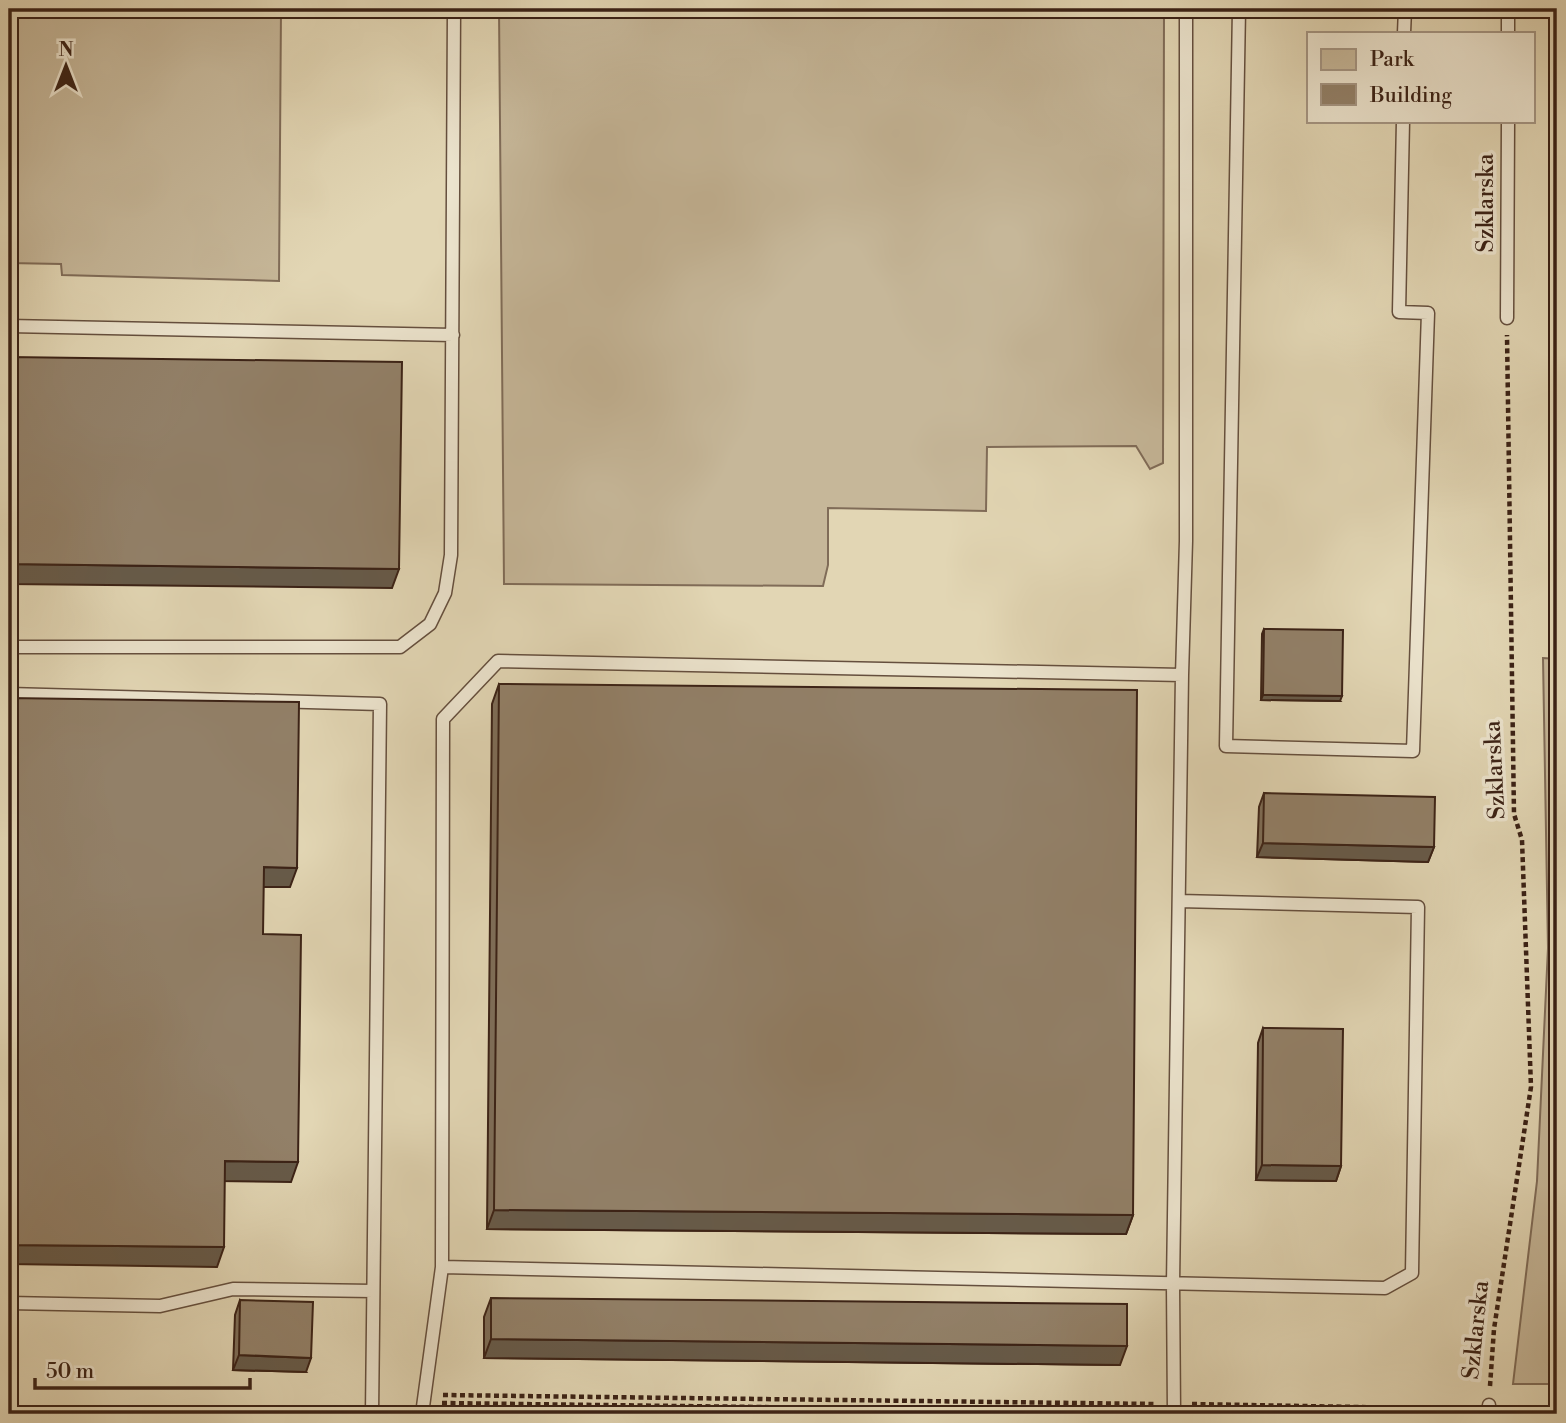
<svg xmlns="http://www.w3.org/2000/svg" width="1566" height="1423" font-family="'Libre Bodoni',serif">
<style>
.green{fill:#c6b799;stroke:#806c58;stroke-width:2}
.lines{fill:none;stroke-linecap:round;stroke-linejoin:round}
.service-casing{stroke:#654f3e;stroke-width:15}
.path{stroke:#3b2216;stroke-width:4.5;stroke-dasharray:5 3.5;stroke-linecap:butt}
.service{stroke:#ece4ce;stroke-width:12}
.wall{fill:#7e6e59;stroke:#3b2216;stroke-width:2}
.shaded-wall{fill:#665a49;stroke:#3b2216;stroke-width:2}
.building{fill:#928068;stroke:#3b2216;stroke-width:2}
.labels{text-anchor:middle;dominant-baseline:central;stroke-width:7;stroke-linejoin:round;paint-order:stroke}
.street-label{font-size:23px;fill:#3b2216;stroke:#ece4ce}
</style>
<rect width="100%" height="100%" fill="#e2d6b4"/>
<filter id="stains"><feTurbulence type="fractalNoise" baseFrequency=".00286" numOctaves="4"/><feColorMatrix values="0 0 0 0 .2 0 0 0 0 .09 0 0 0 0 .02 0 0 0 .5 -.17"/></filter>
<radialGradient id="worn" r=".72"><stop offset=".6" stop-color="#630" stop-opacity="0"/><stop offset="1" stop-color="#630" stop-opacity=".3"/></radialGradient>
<path class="green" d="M9 9H281L279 281 62 275 61 264 9 263Z
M499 9H1164L1163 463 1150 469 1136 446 987 447 986 511 828 508V565L823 586 504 584Z
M1543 658 1557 659V1384H1513L1537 1181 1548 948Z"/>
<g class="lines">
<defs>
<path id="service" d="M1239 9 1226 746 1413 751 1428 313 1399 312 1403 121
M1404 33 1405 9
M1508 33V9
M1507 318 1508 121
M9 326 453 335
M9 647H400L430 624 445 593 451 555 454 9
M9 694 380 704 372 1414
M442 1267 1385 1288 1412 1273 1418 907 1179 901
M9 1303 160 1306 233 1289 373 1291
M422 1414 442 1267 443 719 498 661 1182 675
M1174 1414 1173 1284 1182 675 1186 541V9
M1489 1414V1405"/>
</defs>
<use href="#service" class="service-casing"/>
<path class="path" d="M1490 1386 1494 1329 1531 1087 1522 840 1514 814 1507 335
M443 1395 1155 1404
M442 1403 1155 1412
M1192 1404 1470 1409
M1507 1410H1557
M1191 1413 1303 1414"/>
<use href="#service" class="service"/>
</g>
<path class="wall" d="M1264 629 1340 701 1261 700 1262 634Z
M499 684 1133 1215 1126 1234 487 1229 492 704Z
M1264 793 1434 847 1428 862 1257 857 1259 807Z
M1263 1028 1341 1166 1336 1181 1256 1180 1258 1043Z
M491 1298 1120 1365 484 1358V1317Z
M240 1300 306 1372 233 1370 235 1315Z"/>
<path class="shaded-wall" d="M9 564 399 569 392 588 9 584Z
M9 612H13L12 617H9Z
M1263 695 1342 696 1340 701 1261 700Z
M1263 843 1434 847 1428 862 1257 857Z
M264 867 297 868 290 887H257Z
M225 1161 298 1162 291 1182 218 1181Z
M1262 1165 1341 1166 1336 1181 1256 1180Z
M494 1210 1133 1215 1126 1234 487 1229Z
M9 1245 224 1247 217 1267 9 1264Z
M491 1339 1127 1346 1120 1365 484 1358Z
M239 1355 311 1358 306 1372 233 1370Z"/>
<path class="building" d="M9 357 402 362 399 569 9 564Z
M9 581H14L13 612H9Z
M1264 629 1343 630 1342 696 1263 695Z
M499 684 1137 690 1133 1215 494 1210Z
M9 698 299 702 297 868 264 867 263 934 301 935 298 1162 225 1161 224 1247 9 1245Z
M1264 793 1435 797 1434 847 1263 843Z
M1263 1028 1343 1029 1341 1166 1262 1165Z
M491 1298 1127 1304V1346L491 1339Z
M240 1300 313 1302 311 1358 239 1355Z"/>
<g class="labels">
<g class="street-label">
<text transform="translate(1486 203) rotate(-90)">Szklarska</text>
<text transform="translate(1495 770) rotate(-93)">Szklarska</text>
<text transform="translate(1476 1330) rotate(-84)">Szklarska</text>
</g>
</g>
<rect width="1566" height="1423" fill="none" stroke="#e2d6b4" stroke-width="35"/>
<rect x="10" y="10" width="1545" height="1402" fill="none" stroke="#3b2216" stroke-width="3.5"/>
<rect x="18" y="18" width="1531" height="1388" fill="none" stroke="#3b2216" stroke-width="2"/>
<rect x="1307" y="32" width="228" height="91" fill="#ece4ce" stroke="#a59684" stroke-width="2"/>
<rect x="1321" y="49" width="35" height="21" fill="#c6b799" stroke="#a59684" stroke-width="2"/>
<text x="1370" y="66" font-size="21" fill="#3b2216">Park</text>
<rect x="1321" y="84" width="35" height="21" fill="#928068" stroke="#a59684" stroke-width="2"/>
<text x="1370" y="102" font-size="21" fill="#3b2216">Building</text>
<g transform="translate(66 66)" stroke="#ece4ce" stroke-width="5" paint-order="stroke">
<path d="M0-5L12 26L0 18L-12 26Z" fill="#3b2216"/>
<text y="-10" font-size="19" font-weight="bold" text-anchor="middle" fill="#3b2216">N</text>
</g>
<path d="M35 1378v10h215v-10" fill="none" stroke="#3b2216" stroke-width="3.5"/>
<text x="46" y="1378" font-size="21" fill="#3b2216" stroke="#ece4ce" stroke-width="5" paint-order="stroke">50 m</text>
<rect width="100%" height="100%" filter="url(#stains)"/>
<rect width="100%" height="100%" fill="url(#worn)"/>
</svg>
